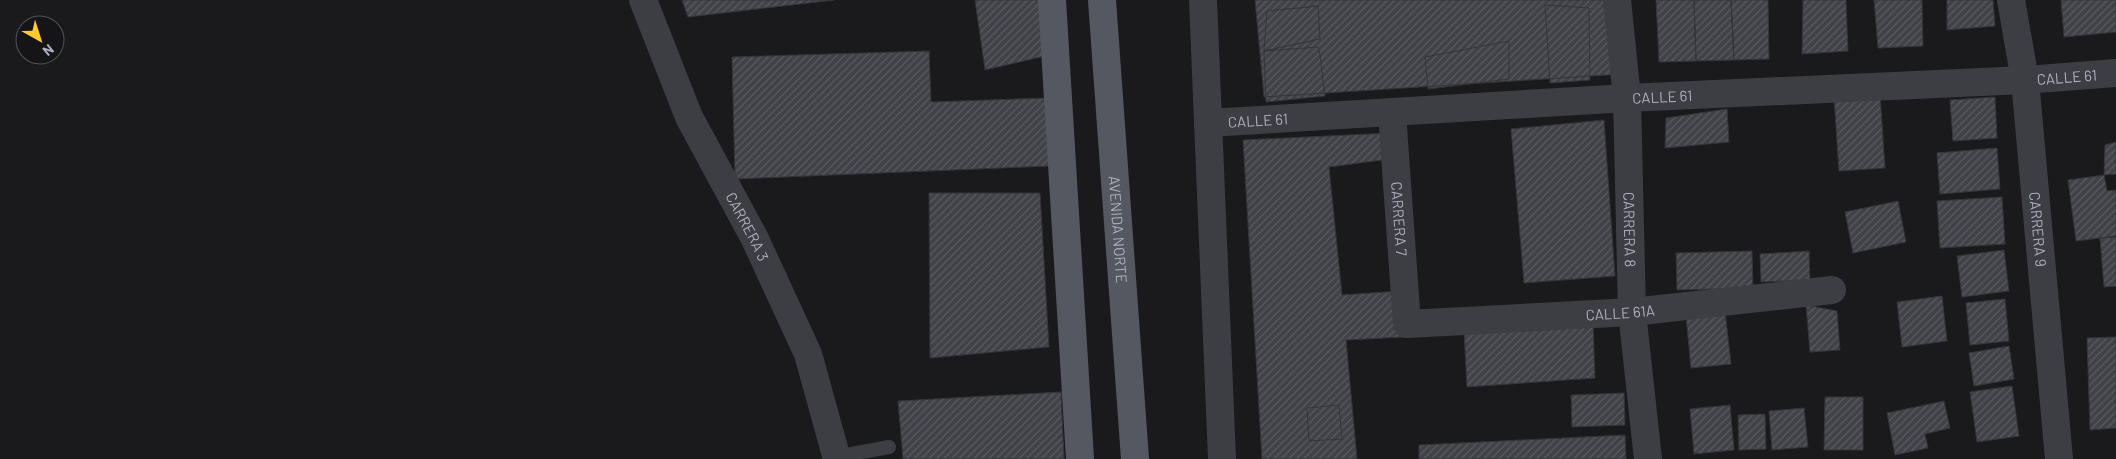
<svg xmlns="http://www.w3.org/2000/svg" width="2116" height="459" font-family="Barlow,sans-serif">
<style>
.building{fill:url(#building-hatch);stroke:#343439}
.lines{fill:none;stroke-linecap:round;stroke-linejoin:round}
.lane{stroke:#3d3d44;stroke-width:14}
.street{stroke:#3d3d44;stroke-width:28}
.primary{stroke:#565861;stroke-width:28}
.labels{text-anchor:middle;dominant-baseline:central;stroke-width:4.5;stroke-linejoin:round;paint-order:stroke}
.street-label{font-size:15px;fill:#acb0bd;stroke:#151518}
</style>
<defs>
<pattern id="building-hatch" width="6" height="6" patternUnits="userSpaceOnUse" patternTransform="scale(1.25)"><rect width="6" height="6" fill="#414247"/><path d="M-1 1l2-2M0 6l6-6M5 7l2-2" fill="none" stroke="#5a5b60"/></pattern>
</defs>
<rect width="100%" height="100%" fill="#1a1a1d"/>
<path class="building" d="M682 0H834L688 17Z
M975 0H1040L1045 56 985 70Z
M1255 0H1613L1623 74 1264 97Z
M1656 0H1694L1696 61 1659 62Z
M1694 0H1731L1734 60 1696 61Z
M1731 0H1768L1769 59 1734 60Z
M1803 0H1846L1848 51 1802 54Z
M1874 0H1922L1923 46 1878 48Z
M1947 0H1993L1995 26 1947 30Z
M2061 0H2116V32L2064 37Z
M1545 5 1589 8 1590 80 1550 83Z
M1318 6 1320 39 1264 51 1267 11Z
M1509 41V79L1428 89 1425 57Z
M1319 47 1325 96 1266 102 1264 51Z
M929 51 931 102 1045 98 1050 166 735 179 732 57Z
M1880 94 1885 168 1839 171 1834 97Z
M1995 97 1997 138 1953 141 1950 100Z
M1727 109 1729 142 1665 148 1666 118Z
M1604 120 1615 276 1524 283 1511 129Z
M1390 133V159L1329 167 1342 295 1401 291 1403 337 1346 340 1357 459H1262L1243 140Z
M2116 142V174L2104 175 2105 145Z
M1997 148 2000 189 1940 194 1937 153Z
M2104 175 2107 191 2116 190V236L2076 241 2068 180Z
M929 193H1040L1049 347 930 358Z
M2002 197 2005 244 1940 248 1937 201Z
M1898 201 1906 242 1853 253 1845 212Z
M2116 237V286L2104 287 2100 238Z
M2004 250 2009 291 1962 297 1957 256Z
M1752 251 1753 288 1677 290 1676 253Z
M1809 251 1810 280 1761 282 1760 254Z
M1942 296 1947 341 1902 347 1897 302Z
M2005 299 2009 341 1970 345 1966 303Z
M1806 305 1837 311 1840 350 1810 352Z
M1725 311 1731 364 1691 368 1686 316Z
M1593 322 1595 378 1467 387 1464 331Z
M2116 337V428L2090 430 2087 338Z
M2009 346 2014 379 1974 386 1969 353Z
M2012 386 2019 436 1977 442 1970 392Z
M1061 392 1064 459H903L898 401Z
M1624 393 1625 425 1572 427 1571 395Z
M1825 397H1863V450H1824Z
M1944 401 1950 428 1925 434 1928 448 1895 455 1887 413Z
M1339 405 1342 439 1309 441 1307 408Z
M1730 405 1734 450 1694 454 1690 409Z
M1804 408 1808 447 1772 450 1769 411Z
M1765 414 1766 449 1739 450 1738 415Z
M1625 435 1626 459H1419V445Z"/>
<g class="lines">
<path class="lane" d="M836 457 889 447"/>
<g class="street">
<path id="s1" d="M643 0 689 117 755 239 808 354 837 459"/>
<path d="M1203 0 1222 459"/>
<path id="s2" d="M1617 0 1627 98 1632 312 1648 459"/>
<path id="s3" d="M2011 0 2025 80 2059 459"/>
<path id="s4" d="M1392 113 1407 324 1632 312 1832 290"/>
<path id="s5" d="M1208 123 1627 98 2025 80 2116 73"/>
</g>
<g class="primary">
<path d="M1052 0 1080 459"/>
<path id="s6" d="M1102 0 1135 459"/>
</g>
</g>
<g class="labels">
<g class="street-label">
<text stroke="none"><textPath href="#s5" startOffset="860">CALLE 61</textPath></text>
<text stroke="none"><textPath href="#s5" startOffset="455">CALLE 61</textPath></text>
<text stroke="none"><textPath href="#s5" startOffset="50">CALLE 61</textPath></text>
<text stroke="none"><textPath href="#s4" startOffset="106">CARRERA 7</textPath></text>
<text stroke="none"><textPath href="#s1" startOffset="250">CARRERA 3</textPath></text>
<text stroke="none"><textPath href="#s6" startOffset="230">AVENIDA NORTE</textPath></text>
<text stroke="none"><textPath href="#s3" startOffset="231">CARRERA 9</textPath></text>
<text stroke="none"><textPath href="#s2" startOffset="230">CARRERA 8</textPath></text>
<text stroke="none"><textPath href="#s4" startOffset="425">CALLE 61A</textPath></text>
</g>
</g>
<g transform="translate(40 40) rotate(141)"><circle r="24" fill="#151518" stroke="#51535a"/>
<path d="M0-4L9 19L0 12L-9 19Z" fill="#ffca30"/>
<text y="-8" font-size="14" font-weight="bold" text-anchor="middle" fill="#acb0bd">N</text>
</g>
</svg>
